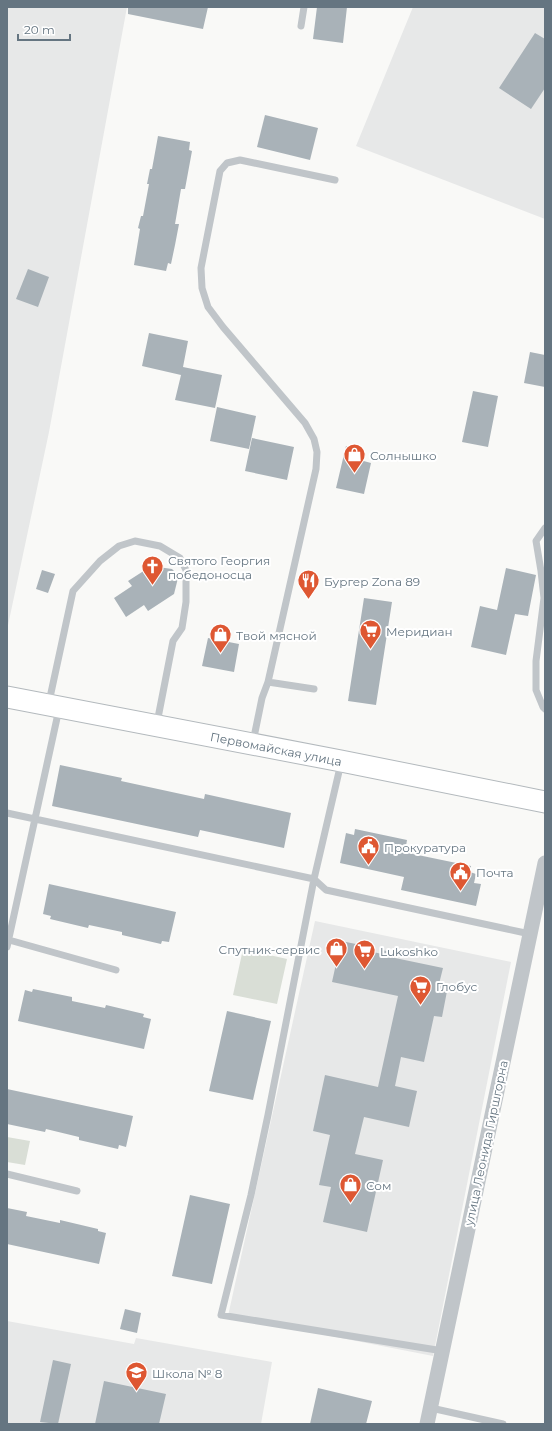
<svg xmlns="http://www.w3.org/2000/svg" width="552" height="1431" font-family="Montserrat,sans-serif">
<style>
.built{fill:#e7e8e8}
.green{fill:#d9ded6}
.building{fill:#a9b2b8}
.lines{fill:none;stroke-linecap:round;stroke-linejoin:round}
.secondary-casing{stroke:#b3b9bd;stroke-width:23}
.service{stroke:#c0c5c9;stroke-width:7}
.minor{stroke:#c0c5c9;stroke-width:15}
.secondary{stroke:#fff;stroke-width:21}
.labels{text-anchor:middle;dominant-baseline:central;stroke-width:4;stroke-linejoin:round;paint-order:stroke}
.poi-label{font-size:12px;fill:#657581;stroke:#fff;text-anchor:start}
.street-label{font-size:12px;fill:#657581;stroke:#fff}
</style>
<rect width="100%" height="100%" fill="#f9f9f7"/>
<path class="built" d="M7 7H127L49 432 7 630Z
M413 7H545V219L356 146Z
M315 921 511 962 433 1356 228 1316Z
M7 1321 134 1344 136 1338 272 1362 261 1424H7Z"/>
<path class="green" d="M243 949 287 959 277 1004 233 995Z
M7 1137 30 1141 25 1165 7 1162Z"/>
<path class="building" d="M128 7H208L203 29 128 14Z
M317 7H347L343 43 313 39Z
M535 33 545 39V88L531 109 499 88Z
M265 115 318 128 310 160 257 147Z
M158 136 190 142 189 150 192 151 185 189H181L175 224H179L175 245 171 264 168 263 166 271 134 265 140 229 138 228 141 216H143L149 184H147L150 169H152Z
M28 269 49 277 38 307 16 299Z
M149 333 188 341 183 367 222 375 215 408 175 400 181 375 142 366Z
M530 352 545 355V387L524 383Z
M473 391 498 396 488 447 462 442Z
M217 407 256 416 249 449 210 441Z
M252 438 294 447 287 480 245 471Z
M346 446 363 450 360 460 371 463 364 494 336 488Z
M156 563 158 567 172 569 176 573 178 578 174 594 148 611 144 605 126 617 114 598 132 586 128 581Z
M506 568 536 575 528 616 515 614 506 655 471 647 480 606 497 610Z
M42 570 55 574 48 593 36 589Z
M364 598 392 602 376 705 348 701Z
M208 638 239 644 234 672 202 666Z
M60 765 122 778 121 781 204 799 205 794 291 813 284 848 200 830 198 837 52 806Z
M355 829 407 840 406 846 414 847 413 854 471 866 470 872 476 874 474 883 481 884 476 906 401 890 404 877 340 863 346 833 354 835Z
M49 884 176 912 169 942 162 941 161 944 122 935V932L89 925 88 928 50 919 51 916 43 914Z
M341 941 356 944 355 948 382 954V950L396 953 395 958 443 968 439 984 448 986 442 1017 434 1016 424 1062 401 1057 395 1086 417 1091 409 1127 364 1117 355 1154 383 1160 367 1232 323 1222 331 1187 319 1185 330 1135 313 1131 325 1075 378 1087 398 996 332 982Z
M33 989 72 997V1001L105 1008 106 1005 144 1014 143 1017 151 1019 144 1049 18 1021 25 990 32 992Z
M227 1011 271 1021 253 1100 209 1091Z
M7 1089 133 1116 126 1147 119 1145 118 1149 79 1140V1137L46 1129 45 1132 7 1124Z
M190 1195 230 1204 212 1284 172 1276Z
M7 1208 27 1212 26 1216 60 1223V1220L98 1229V1231L106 1233 99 1264 7 1244Z
M125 1309 141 1313 137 1333 120 1329Z
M53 1360 71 1364 58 1424 40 1422Z
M104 1381 166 1394 159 1424H95Z
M318 1388 372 1401 366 1424H310Z"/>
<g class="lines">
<defs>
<path id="secondary" d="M7 697 341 761 545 802"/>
</defs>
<use href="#secondary" class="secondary-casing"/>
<path class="service" d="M301 26 304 7
M545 528 536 541 541 571 544 598 536 661V690L543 707 545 709
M268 682 314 689
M49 702 73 591 100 561 119 546 135 541 160 546 180 558 186 570V602L182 628 173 641 157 723
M253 742 262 698 268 682 316 469 317 452 314 439 305 423 223 327 208 307 202 288 201 268 220 171 227 163 240 160 335 180
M341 763 314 879 268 1115 251 1195 221 1315 443 1351
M7 813 314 879 326 890 530 934
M9 940 116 970
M7 947 59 709
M7 1174 77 1191
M431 1408 503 1424"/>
<path class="minor" d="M427 1424 545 863"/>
<use href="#secondary" class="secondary"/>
</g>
<defs>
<symbol id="shop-pin" viewBox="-11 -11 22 30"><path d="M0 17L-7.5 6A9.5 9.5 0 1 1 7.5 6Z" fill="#de5732" stroke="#fff"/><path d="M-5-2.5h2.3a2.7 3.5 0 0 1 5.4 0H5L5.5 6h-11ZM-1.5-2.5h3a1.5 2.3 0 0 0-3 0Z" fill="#fff"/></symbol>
<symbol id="church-pin" viewBox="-11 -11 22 30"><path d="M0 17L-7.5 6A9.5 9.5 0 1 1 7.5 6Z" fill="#de5732" stroke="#fff"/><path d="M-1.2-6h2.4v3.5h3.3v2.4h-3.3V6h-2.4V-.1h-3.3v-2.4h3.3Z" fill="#fff"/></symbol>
<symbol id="restaurant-pin" viewBox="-11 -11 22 30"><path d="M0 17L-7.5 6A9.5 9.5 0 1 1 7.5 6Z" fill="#de5732" stroke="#fff"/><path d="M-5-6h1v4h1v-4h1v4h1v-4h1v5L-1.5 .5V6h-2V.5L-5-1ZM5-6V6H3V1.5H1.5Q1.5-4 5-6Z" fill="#fff"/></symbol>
<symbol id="supermarket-pin" viewBox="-11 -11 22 30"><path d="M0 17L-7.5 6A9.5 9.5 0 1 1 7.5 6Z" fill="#de5732" stroke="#fff"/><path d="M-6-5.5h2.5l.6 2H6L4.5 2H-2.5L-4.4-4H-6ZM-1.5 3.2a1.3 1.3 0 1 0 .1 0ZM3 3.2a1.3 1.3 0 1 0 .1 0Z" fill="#fff"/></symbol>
<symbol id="civic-pin" viewBox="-11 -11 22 30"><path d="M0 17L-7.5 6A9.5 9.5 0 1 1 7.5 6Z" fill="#de5732" stroke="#fff"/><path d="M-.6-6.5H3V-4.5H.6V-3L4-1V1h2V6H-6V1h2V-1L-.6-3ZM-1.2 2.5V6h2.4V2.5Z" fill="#fff"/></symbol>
<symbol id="school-pin" viewBox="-11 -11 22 30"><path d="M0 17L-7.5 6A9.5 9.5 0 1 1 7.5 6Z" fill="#de5732" stroke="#fff"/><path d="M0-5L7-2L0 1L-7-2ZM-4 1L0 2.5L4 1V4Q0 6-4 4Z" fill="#fff"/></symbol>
</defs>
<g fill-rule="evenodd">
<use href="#shop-pin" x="342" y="442" width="25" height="34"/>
<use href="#church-pin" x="140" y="554" width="25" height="34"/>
<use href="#restaurant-pin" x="296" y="568" width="25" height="34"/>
<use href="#supermarket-pin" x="358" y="618" width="25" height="34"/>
<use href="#shop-pin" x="208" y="622" width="25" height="34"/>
<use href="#civic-pin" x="356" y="834" width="25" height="34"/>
<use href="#civic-pin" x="448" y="860" width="25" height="34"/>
<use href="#shop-pin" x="324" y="936" width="25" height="34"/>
<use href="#supermarket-pin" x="352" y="938" width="25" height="34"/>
<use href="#supermarket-pin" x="408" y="974" width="25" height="34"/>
<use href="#shop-pin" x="338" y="1172" width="25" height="34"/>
<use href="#school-pin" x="124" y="1360" width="25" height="34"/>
</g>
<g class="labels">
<g class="poi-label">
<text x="370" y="455">Солнышко</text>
<text x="168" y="560">Святого Георгия<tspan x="168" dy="14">победоносца</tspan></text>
<text x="324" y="581">Бургер Zona 89</text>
<text x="386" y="631">Меридиан</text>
<text x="236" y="635">Твой мясной</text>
<text x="384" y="847">Прокуратура</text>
<text x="476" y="872">Почта</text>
<text x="320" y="949" text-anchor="end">Спутник-сервис</text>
<text x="380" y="951">Lukoshko</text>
<text x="436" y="986">Глобус</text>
<text x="366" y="1185">Сом</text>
<text x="152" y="1373">Школа № 8</text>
</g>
<g class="street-label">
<text transform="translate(276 749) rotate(11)">Первомайская улица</text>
<text transform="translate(486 1143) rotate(-78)">улица Леонида Гиршгорна</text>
</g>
</g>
<rect width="552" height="1431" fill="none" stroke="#657581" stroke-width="16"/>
<path d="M18 34v6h52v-6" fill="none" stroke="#657581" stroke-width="2"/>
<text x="24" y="34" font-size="12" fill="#657581" stroke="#ffffff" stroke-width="3" paint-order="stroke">20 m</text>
</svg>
